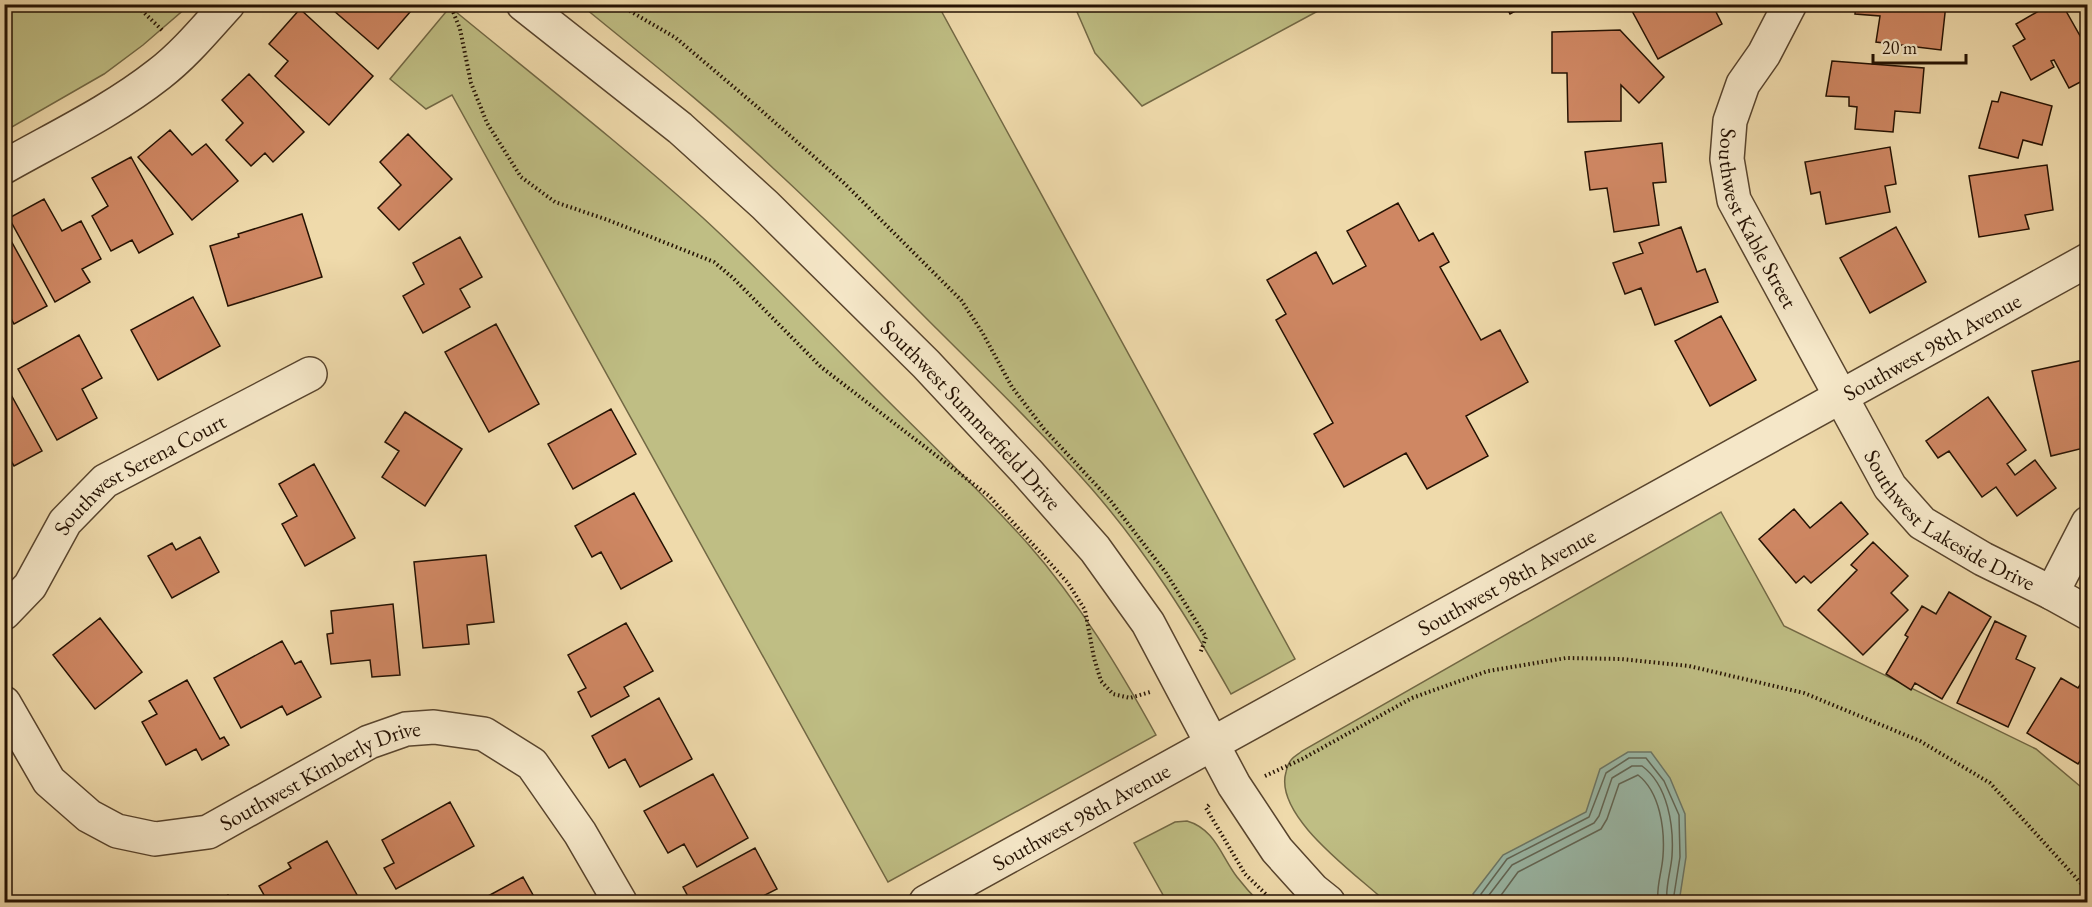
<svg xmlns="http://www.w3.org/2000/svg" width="2092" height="907" font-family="'EB Garamond',serif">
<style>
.green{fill:#bfbe84;stroke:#726844;stroke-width:1.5}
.water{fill:#9abaaa;stroke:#6b7767;stroke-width:1.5}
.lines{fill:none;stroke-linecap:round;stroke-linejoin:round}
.shore{stroke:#606656;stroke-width:1.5}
.building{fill:#cf8763;stroke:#251203;stroke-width:1.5}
.minor-casing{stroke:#58442d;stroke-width:36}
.path{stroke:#251203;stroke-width:4;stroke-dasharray:1.5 3;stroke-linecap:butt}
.minor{stroke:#f5e7c8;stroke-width:33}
.labels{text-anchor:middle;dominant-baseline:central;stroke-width:4.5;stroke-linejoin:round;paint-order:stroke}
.street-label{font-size:22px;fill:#251203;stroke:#f5e7c8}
</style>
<rect width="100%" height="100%" fill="#efdaab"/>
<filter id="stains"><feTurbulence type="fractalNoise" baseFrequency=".00333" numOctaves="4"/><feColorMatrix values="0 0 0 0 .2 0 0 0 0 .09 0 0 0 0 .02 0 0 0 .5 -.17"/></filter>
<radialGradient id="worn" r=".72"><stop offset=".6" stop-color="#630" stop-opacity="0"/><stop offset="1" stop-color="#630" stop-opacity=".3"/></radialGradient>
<path class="green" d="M186 5 187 7 143 45 104 74 5 131V5Z
M581 5H938L1295 659 1231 694C1190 621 1146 551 1091 488 1043 433 990 382 938 330 884 276 831 221 774 169 713 111 646 58 581 5Z
M1074 5H1329L1142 106 1095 53Z
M450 7C534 76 621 144 702 217 762 272 819 332 877 390 928 441 980 490 1028 544 1079 602 1119 668 1156 735L888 882 452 95 426 109 390 79Z
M1721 512 1784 626 2036 749 2087 792V902H1386C1359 876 1273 817 1286 772 1287 768 1288 763 1291 760 1294 756 1299 754 1302 751Z
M1187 821C1215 829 1221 856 1237 877 1244 886 1251 894 1259 902H1167L1134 843 1175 822Z"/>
<path class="water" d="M1628 752H1651L1670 778 1685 814 1686 857 1680 896 1681 902H1476L1473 894 1503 855 1586 812 1600 769Z"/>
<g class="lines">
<path class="shore" d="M1482 902 1481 894 1507 859 1589 817 1606 773 1629 758H1646L1664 781 1679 815 1680 857 1674 895 1675 902
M1489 902V895L1512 865 1594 823 1599 816 1612 778 1632 766H1642C1668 785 1674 826 1672 856 1671 871 1665 887 1667 902
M1498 902 1499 898 1518 872 1601 829 1607 819 1619 784 1638 775C1660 792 1665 829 1663 856 1662 872 1656 887 1658 902"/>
</g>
<path class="building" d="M326 4H417L378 49Z
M1505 4H1528L1510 14Z
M1639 4H1712L1722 24 1658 59 1631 9Z
M1856 4H1946L1941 50 1876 42 1880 16 1855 14Z
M2051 4H2062L2088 50V78L2069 88 2054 60 2051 61 2054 67 2031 80 2013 46 2025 39 2016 24Z
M300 9 373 76 329 125 275 76 288 61 269 44Z
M1620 30 1664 77 1639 103 1621 85V121L1568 122 1567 73H1552V32Z
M1832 61 1924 68 1920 113 1895 111 1893 132 1855 129 1857 107 1849 106V97L1826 96Z
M249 74 304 132 273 162 265 153 251 166 226 140 243 123 222 100Z
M2001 92 2052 106 2042 145 2023 140 2018 158 1979 148 1992 101 1998 102Z
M170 130 192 155 206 144 238 181 192 220 138 157Z
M408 134 452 179 399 230 378 208 401 185 380 162Z
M1662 143 1666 182 1653 183 1659 225 1614 232 1607 188 1590 190 1585 152Z
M1890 147 1896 184 1885 186 1890 212 1826 224 1820 192 1811 194 1805 162Z
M131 157 173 234 139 253 132 240 111 251 92 216 108 206 92 178Z
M2047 165 2053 210 2025 215 2029 229 1979 237 1969 176Z
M44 199 62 231 81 221 101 259 82 269 90 282 55 302 9 218Z
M1398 203 1419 241 1433 233 1449 262 1440 267 1481 340 1500 330 1528 382 1466 416 1488 456 1427 489 1406 453 1344 487 1314 434 1333 423 1276 320 1286 314 1267 280 1316 252 1333 284 1366 266 1347 231Z
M302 214 322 277 228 306 210 246 239 237 238 234Z
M1681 227 1697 272 1705 269 1718 302 1655 325 1641 288 1625 294 1613 263 1643 253 1639 243Z
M1896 227 1926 282 1870 313 1840 258Z
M4 228 47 306 14 324 7 311 4 313Z
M460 237 482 277 460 289 470 307 423 333 403 296 424 284 413 263Z
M193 297 220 346 158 380 131 330Z
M1721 316 1756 380 1710 406 1675 341Z
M496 324 539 404 489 432 445 352Z
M79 335 102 378 82 389 97 418 57 440 18 369Z
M2084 360 2088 377V447L2051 456 2032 371Z
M9 391 42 451 14 466 4 449V393Z
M1988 397 2026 450 2007 464 2015 475 2035 460 2056 488 2017 516 1996 487 1982 497 1949 451 1938 458 1926 441Z
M611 409 636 454 573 489 548 444Z
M405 412 462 449 425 506 382 477 399 451 385 442Z
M314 464 355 538 305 566 282 524 297 516 279 484Z
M634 493 672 561 621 589 601 552 592 557 575 526Z
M1841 502 1868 534 1811 583 1804 576 1796 583 1759 539 1794 509 1810 528Z
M200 537 219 572 172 598 148 556 172 543 176 550Z
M1873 542 1908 576 1891 593 1908 610 1863 655 1818 610 1857 570 1851 565Z
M486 555 494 622 467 625 469 644 423 648 414 562Z
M1949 592 1991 617 1942 699 1915 683 1911 690 1886 674 1908 637 1905 635 1922 606 1936 614Z
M393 604 400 675 372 677 370 660 331 664 327 634 333 633 331 611Z
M100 618 142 672 95 709 53 655Z
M1995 621 2026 636 2016 659 2035 668 2008 727 1957 703Z
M626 623 653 671 624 687 629 696 591 717 578 692 586 688 568 655Z
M282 641 295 664 301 661 321 697 287 715 282 706 241 728 214 678Z
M2088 673V749L2078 764 2027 733 2061 678 2078 688Z
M187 680 220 739 224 737 229 745 202 760 196 749 166 765 142 722 157 714 149 701Z
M659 698 692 759 640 787 625 759 609 768 592 736Z
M713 774 748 838 697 867 684 844 668 853 644 811Z
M450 802 474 846 396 889 384 868 394 863 382 840Z
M327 841 361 902H268L259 886 291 868 288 863Z
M755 848 777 889 765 895 770 902H691L683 887Z
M523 877 537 902H477Z
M4 880 10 890 4 893Z
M228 895 232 902H216Z"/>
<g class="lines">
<defs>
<g id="minor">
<path id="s1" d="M523 4 680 128 765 205 926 364 1027 472 1095 549 1148 623 1234 785 1277 850 1313 890 1328 902"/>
<path id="s2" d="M1790 4 1764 54 1743 84 1730 121 1727 159 1734 200 1890 487 1922 523 1983 559 2052 593 2088 613"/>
<path d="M4 167C57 137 112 111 159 74 185 54 206 28 228 4"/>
<path d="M2052 593 2088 523"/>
<path id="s3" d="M4 613 30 586 65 522 105 481 310 374"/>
<path id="s4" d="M4 703 49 781 89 816 117 831 155 839 208 832 369 742 406 729 434 727 484 734 532 764 580 833 620 902"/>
<path id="s5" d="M926 902 2088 260"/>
</g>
</defs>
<use href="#minor" class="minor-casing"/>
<path class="path" d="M135 4 163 31
M450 4 460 29 471 83 487 123 521 177 555 202 608 220 714 262 733 278 821 367 989 496 1068 583 1085 610 1094 658 1101 681 1113 694 1130 698 1150 692
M618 4 676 38 755 105 844 183 961 300 982 332 1012 387 1044 429 1110 500 1166 573 1206 637 1200 654
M1265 776 1302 759 1412 698 1488 671 1566 658 1621 659 1689 666 1804 693 1920 741 1990 783 2088 891
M1209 805 1206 808 1245 874 1274 902"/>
<use href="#minor" class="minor"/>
</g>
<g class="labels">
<g class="street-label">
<text stroke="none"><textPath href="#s2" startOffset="236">Southwest Kable Street</textPath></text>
<text stroke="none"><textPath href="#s5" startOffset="1149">Southwest 98th Avenue</textPath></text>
<text stroke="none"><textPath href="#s1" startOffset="609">Southwest Summerfield Drive</textPath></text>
<text stroke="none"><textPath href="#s3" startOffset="200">Southwest Serena Court</textPath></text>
<text stroke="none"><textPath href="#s2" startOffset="606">Southwest Lakeside Drive</textPath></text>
<text stroke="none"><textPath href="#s5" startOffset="663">Southwest 98th Avenue</textPath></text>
<text stroke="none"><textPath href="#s4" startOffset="394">Southwest Kimberly Drive</textPath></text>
<text stroke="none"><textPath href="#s5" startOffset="177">Southwest 98th Avenue</textPath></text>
</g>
</g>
<rect width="2092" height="907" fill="none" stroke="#efdaab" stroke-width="24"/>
<rect x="6" y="6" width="2080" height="895" fill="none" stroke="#251203" stroke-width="3"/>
<rect x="12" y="12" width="2068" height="883" fill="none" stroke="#251203" stroke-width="1.5"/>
<path d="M1873 54v9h93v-9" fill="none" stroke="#251203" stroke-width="3"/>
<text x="1882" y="54" font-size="18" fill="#251203" stroke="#f5e7c8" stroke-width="4.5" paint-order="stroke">20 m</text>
<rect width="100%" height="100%" filter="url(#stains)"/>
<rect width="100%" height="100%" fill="url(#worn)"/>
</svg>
